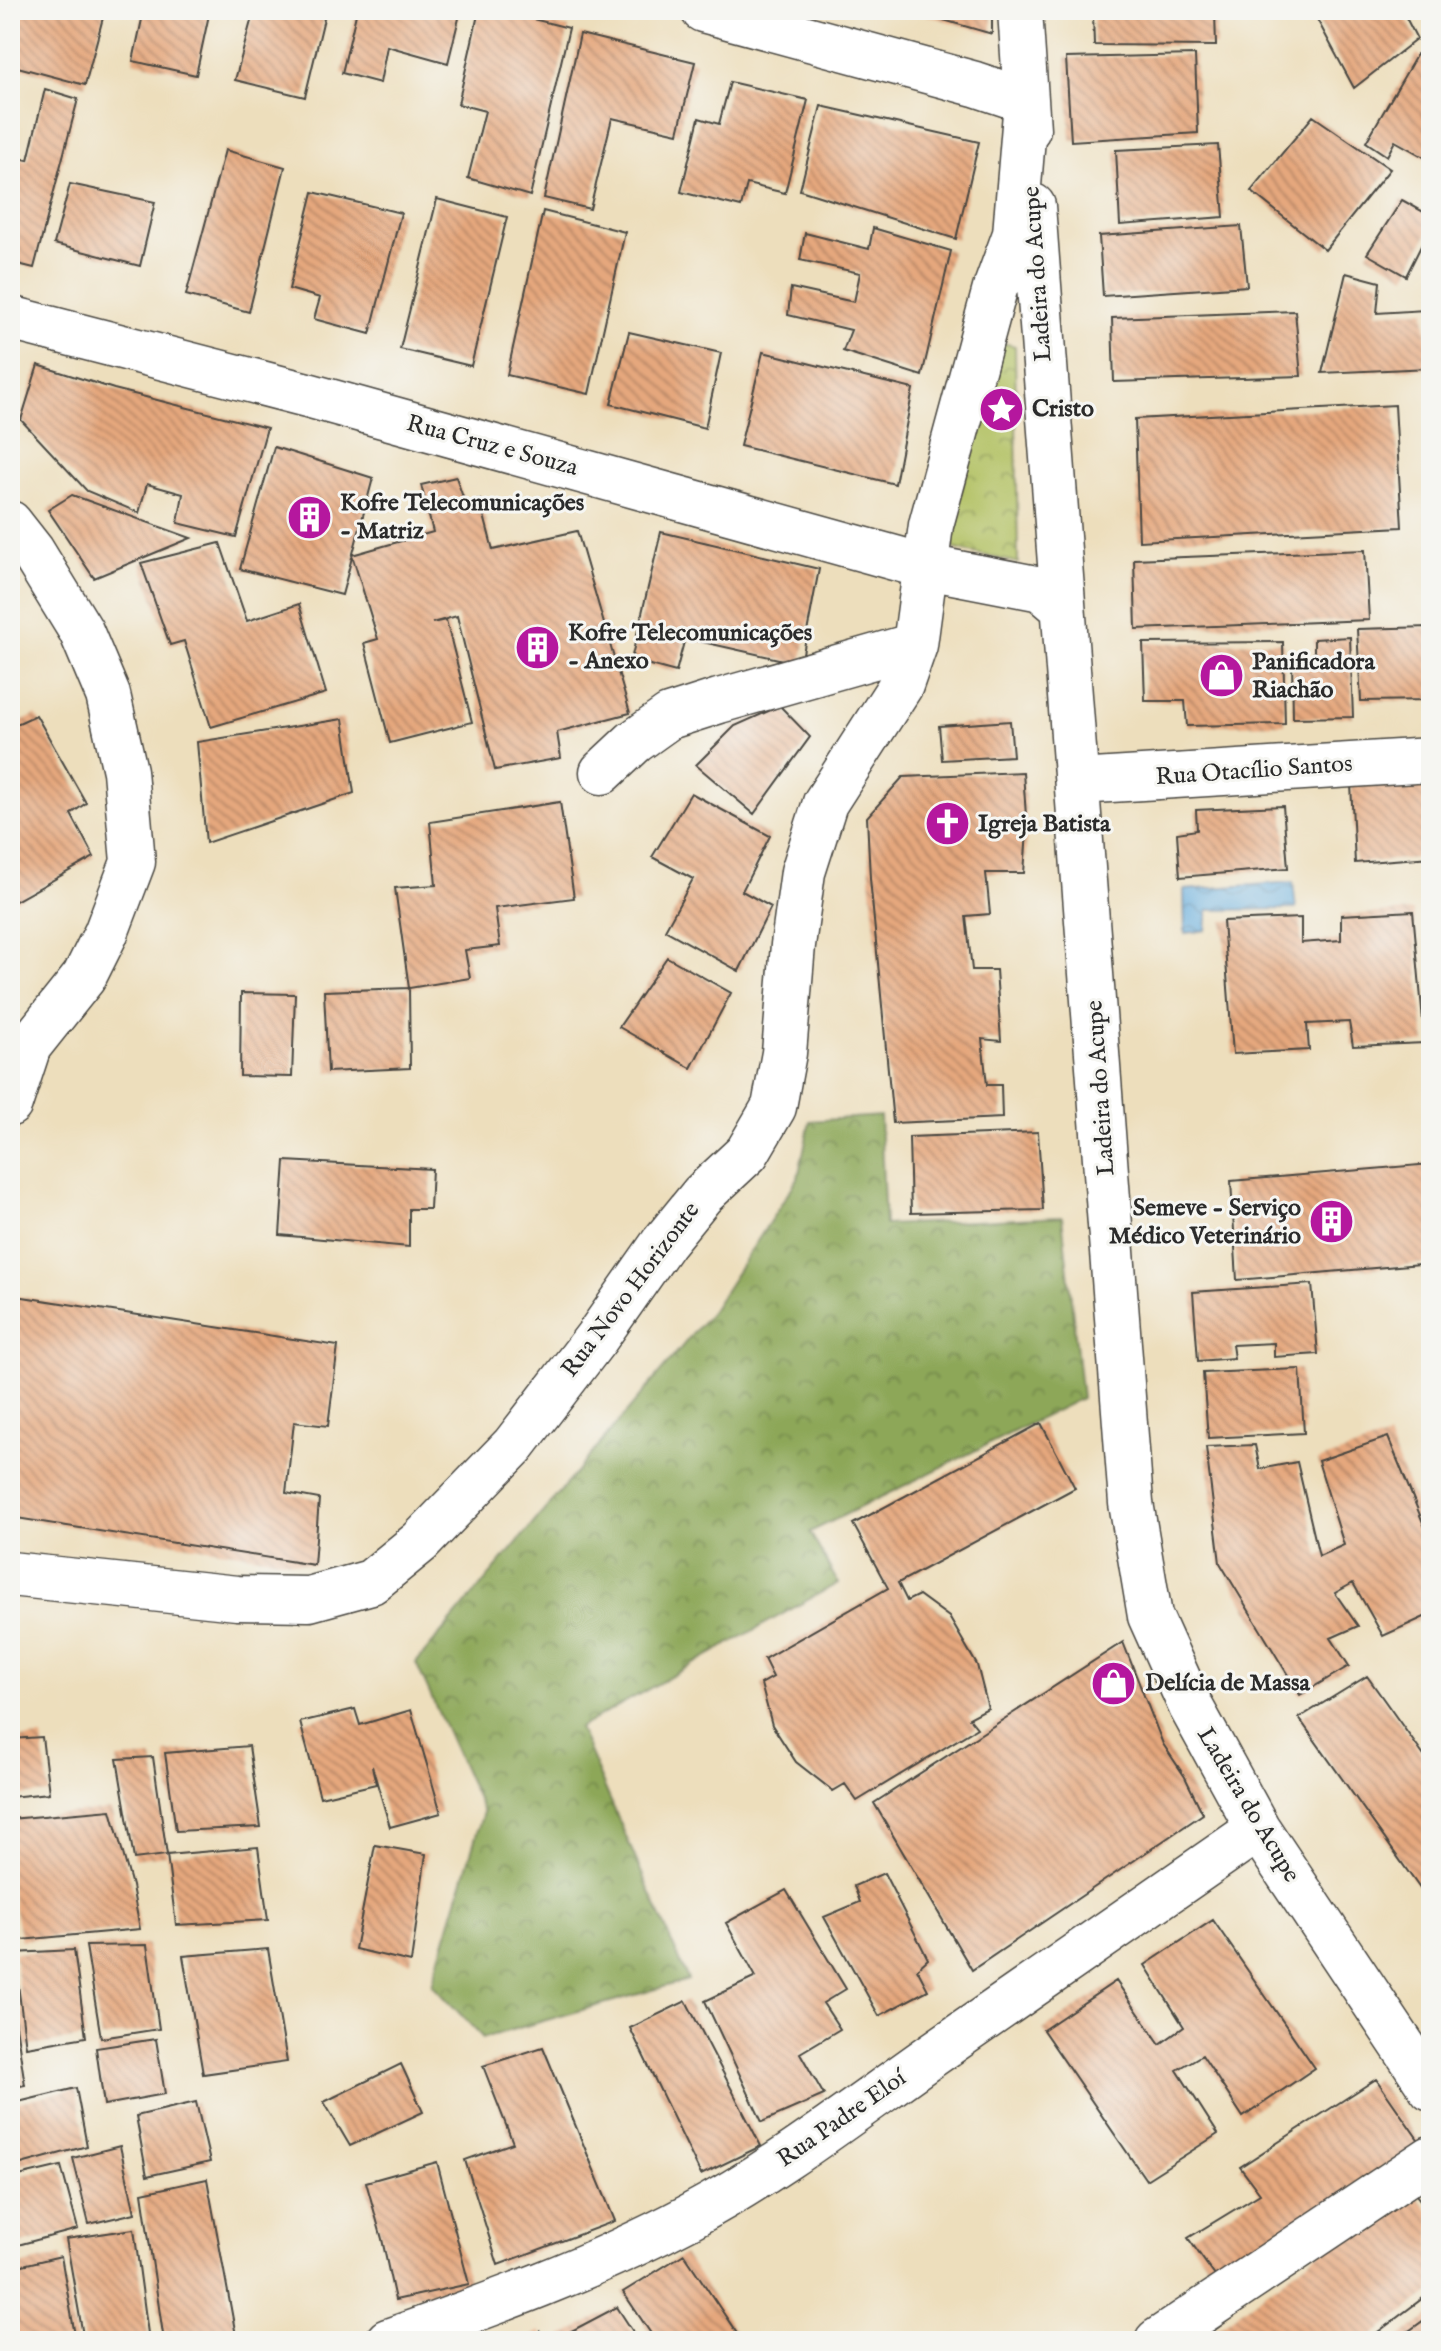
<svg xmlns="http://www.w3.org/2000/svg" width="1441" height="2351" font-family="'IM FELL English',serif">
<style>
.forest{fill:url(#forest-crowns);stroke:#5c6942;stroke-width:2}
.park{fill:url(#park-crowns);stroke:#6e7647;stroke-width:2}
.water{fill:url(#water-waves);stroke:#486b83;stroke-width:2}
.building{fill:url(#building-back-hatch)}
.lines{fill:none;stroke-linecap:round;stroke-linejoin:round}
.minor-casing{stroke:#484641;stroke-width:47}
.minor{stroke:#fff;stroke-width:44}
.labels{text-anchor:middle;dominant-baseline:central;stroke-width:6;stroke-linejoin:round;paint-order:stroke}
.street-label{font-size:24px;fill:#2b2b2b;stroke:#f6f6f2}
.poi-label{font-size:24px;font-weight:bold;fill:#2b2b2b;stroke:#f6f6f2;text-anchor:start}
</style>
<defs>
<pattern id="forest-crowns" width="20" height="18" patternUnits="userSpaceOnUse" patternTransform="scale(2)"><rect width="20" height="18" fill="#8da759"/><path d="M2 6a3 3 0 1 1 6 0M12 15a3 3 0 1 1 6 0" fill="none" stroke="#73884a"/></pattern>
<pattern id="park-crowns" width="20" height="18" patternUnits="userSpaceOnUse" patternTransform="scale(2)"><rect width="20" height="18" fill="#b2c163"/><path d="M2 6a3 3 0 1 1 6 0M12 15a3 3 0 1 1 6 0" fill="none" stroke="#919d52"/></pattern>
<pattern id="water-waves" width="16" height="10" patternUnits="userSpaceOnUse" patternTransform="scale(2)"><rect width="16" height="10" fill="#64abdb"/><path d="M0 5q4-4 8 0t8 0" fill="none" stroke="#538bb2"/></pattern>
<pattern id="building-back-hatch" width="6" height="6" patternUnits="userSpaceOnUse" patternTransform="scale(2)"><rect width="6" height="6" fill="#e5a77d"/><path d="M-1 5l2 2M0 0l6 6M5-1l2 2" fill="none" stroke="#ba8867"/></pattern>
</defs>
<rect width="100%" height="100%" fill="#f6f6f2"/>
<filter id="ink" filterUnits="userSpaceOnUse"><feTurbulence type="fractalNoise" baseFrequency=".0125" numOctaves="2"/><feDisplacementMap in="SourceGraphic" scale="16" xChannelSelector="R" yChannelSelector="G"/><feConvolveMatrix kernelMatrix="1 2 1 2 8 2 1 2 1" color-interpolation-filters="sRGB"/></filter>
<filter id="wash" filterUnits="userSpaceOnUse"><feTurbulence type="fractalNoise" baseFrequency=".006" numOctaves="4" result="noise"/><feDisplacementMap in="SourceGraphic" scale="32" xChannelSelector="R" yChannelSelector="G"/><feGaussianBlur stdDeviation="1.8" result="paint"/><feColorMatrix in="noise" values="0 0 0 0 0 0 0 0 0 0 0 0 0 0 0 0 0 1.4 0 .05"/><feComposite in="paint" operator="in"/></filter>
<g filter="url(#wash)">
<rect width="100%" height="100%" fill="#eddebc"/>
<path class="forest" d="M880 1116 885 1225 1062 1217 1082 1398 810 1532 838 1583 579 1728 688 1980 483 2038 432 1984 483 1812 416 1663 711 1312 798 1178 810 1121Z"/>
<path class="park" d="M998 342 1015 346 1018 563 947 547Z"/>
<path class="water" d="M1293 882 1296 909 1208 910 1206 930 1185 933 1184 890Z"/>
<g id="blocks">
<path class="building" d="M10 10H105L85 85 10 65Z
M144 10H210L196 75 133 61Z
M254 10H326L305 97 235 80Z
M357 10H461L448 63 387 46 380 83 342 73Z
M479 10H497L569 28 530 196 468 178 485 111 458 104Z
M912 10H992V34L912 11Z
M1312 10H1402L1417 39 1354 88Z
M1215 12 1216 46 1094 45 1093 14Z
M580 34 695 62 678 133 612 118 590 209 544 198Z
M1417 54 1431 62V161L1395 141 1387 156 1366 142Z
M1195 55 1198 133 1071 141 1066 58Z
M730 82 808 100 785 193 747 184 741 207 681 192 699 118 719 124Z
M45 89 78 99 34 268 10 262V156L28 160Z
M821 106 979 142 956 239 800 190Z
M1313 116 1390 169 1325 250 1251 191Z
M1218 145 1224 217 1120 225 1116 150Z
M225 150 285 167 249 312 186 295Z
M70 184 155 202 140 266 54 244Z
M313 192 401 213 370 334 314 319 320 298 289 289Z
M437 199 507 217 471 366 400 349Z
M1402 200 1431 216V226L1406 276 1367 254Z
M543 211 625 232 589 394 507 375Z
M1241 226 1247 286 1103 296 1099 236Z
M873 228 951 251 922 376 843 351 851 330 788 315 791 288 854 302 860 273 800 260 805 233 869 249Z
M1346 273 1380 282 1377 313 1425 310 1429 368 1322 373Z
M1295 311 1301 376 1114 382 1112 318Z
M629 332 721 353 705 428 611 404Z
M763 352 913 389 895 484 740 446Z
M38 365 114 389 267 428 236 537 178 523 183 494 147 484 139 513 87 491 21 420Z
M1395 405 1402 527 1139 541 1135 419Z
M274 447 373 478 342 595 240 569Z
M456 477 465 503 480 500 493 550 577 531 630 713 557 732 561 758 495 770 457 616 432 623 446 620 472 722 390 743 364 643 378 639 352 555 433 532 421 485Z
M72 495 191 538 94 578 48 510Z
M661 532 819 569 801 664 685 638 676 672 631 660Z
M220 543 247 621 299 604 326 693 211 727 184 641 170 645 141 563Z
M1365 550 1369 620 1136 629 1134 559Z
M1430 627 1431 700 1361 701 1357 629Z
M1350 637 1353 717 1293 718 1292 660 1314 658V639Z
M1283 642 1285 724 1187 726 1185 701H1145L1143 643Z
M780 706 810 737 754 814 696 765 735 726Z
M36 715 86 803 71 814 94 857 10 904V727Z
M343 719 354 793 206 843 197 742Z
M1010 721 1013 756 942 760 939 726Z
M1023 772 1027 831 1024 873H986L990 914 966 916 972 970H996L1001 1041 982 1039 987 1085H1001L1002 1118 893 1123 870 878 867 817 903 777Z
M1431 780V857L1355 863 1351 784Z
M691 793 770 836 742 891 771 907 739 971 665 930 693 879 652 857Z
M560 802 574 898 495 908 500 946 465 950 470 978 409 988 410 1068 328 1072 324 991 409 988 395 888 436 885 430 822Z
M1283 806 1288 868 1180 877 1177 833 1197 830 1196 810Z
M1413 911 1425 1043 1353 1046 1349 1022 1307 1024 1309 1050 1233 1054 1223 921 1301 918V943L1341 940V915Z
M667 957 731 993 691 1068 619 1027Z
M241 993 295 994 292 1077 240 1076Z
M1038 1132 1043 1210 911 1213 909 1137Z
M285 1161 432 1169 430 1209H409V1247L280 1235Z
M1431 1164V1263L1237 1280 1231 1181Z
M1312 1284 1318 1354 1274 1357V1343L1232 1345 1234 1358 1198 1361 1193 1292Z
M10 1295 338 1346 328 1426 294 1422 286 1493 319 1499 314 1565 10 1517Z
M1300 1369 1304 1433 1208 1438 1203 1373Z
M1041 1423 1075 1488 898 1583 907 1601 919 1595 949 1617 977 1665 988 1708 969 1718 977 1728 857 1801 845 1784 833 1791 796 1762 772 1725 761 1684 773 1677 764 1659 888 1588 853 1524Z
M1388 1437 1431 1542V1614L1383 1636 1353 1583 1335 1593 1358 1626 1331 1638 1349 1666 1300 1695 1220 1563 1206 1447 1255 1445 1260 1469 1297 1462 1319 1556 1344 1545 1318 1461Z
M1123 1642 1163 1744 1185 1777 1203 1814 972 1970 874 1803Z
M1367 1676 1431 1766V1904L1299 1718Z
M355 1709 360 1725 411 1710 441 1813 390 1827 372 1766 376 1784 320 1797 300 1722Z
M42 1737 49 1793 10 1797V1739Z
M249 1746 261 1827 176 1831 165 1753Z
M153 1757 167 1855 134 1859 117 1759Z
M111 1810 132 1886 140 1929 21 1940 10 1887V1819Z
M375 1845 426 1854 411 1962 355 1949Z
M258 1847 268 1920 176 1925 167 1855Z
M884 1873 928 1959 917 1969 928 1990 879 2016 824 1917 860 1902 854 1886Z
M786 1890 846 1989 823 2003 840 2029 800 2053 824 2095 762 2122 705 2001 756 1977 726 1923Z
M1213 1920 1315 2068 1243 2117 1202 2055 1177 2070 1218 2134 1146 2180 1043 2030 1116 1981 1160 2044 1184 2027 1145 1965Z
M147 1945 159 2029 101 2038 86 1946Z
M268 1949 287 2062 203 2074 183 1956Z
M74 1950 86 2037 26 2047 14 1953Z
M10 1999H12L25 2085 10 2088Z
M686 2001 761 2146 701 2175 630 2028Z
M156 2039 165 2094 104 2105 96 2048Z
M543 2047 615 2221 498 2265 465 2160 513 2143 483 2066Z
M401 2064 423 2112 350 2146 324 2102Z
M1376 2079 1422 2145 1215 2276 1188 2238 1260 2194 1240 2167Z
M76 2088 87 2146 14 2166 10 2144V2104Z
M196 2102 210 2162 147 2176 136 2116Z
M120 2146 135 2213 89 2224 73 2158Z
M437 2162 469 2284 395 2300 382 2239 366 2182Z
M61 2166 78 2229 14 2246 10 2227V2178Z
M207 2179 237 2341H164L142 2193Z
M1409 2186 1431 2214V2292L1366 2341H1200Z
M134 2229 149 2341H84L66 2239Z
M684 2254 742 2341H656L623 2292Z
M61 2256 76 2341H10V2268Z
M617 2307 639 2341H565L562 2336Z
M1431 2315V2341H1395Z
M540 2331 546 2341H522Z"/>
</g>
</g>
<g filter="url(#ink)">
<use href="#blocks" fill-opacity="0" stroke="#484641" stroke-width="2"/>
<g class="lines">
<defs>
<path id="minor" d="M1020 10 1028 129
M1033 206C1063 638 1100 1070 1131 1503L1150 1616 1191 1707 1258 1829 1431 2088
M10 318 311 396 927 567 1041 589 1061 606
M10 523 32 551 81 631 108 695 125 771 133 862 106 933 84 977 29 1046 10 1104
M602 772 634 742 669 717 719 701 915 645
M1078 782 1431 760
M10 1574 237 1598 309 1599 371 1582 420 1542 514 1445 597 1337 663 1243 702 1195 747 1153 774 1107 784 1053 793 945 803 872 825 803 901 685 915 645 931 525 995 289 1015 234 1026 101 975 84 703 10
M388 2341C490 2305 593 2268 689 2217 777 2170 854 2110 935 2053 1042 1978 1151 1904 1258 1829
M1157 2341 1431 2158"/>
</defs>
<use href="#minor" class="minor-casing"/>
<use href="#minor" class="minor"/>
</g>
</g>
<defs>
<symbol id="sight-disc" viewBox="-11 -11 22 22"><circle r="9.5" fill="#b5179e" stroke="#f6f6f2"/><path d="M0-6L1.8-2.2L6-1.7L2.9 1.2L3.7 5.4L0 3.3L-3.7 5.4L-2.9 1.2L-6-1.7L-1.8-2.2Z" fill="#fff"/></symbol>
<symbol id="building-disc" viewBox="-11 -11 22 22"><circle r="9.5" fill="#b5179e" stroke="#f6f6f2"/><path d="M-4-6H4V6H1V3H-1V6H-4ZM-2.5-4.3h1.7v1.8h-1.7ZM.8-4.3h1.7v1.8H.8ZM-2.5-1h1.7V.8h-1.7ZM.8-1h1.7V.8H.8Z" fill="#fff"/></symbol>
<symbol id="shop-disc" viewBox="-11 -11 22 22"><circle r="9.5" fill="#b5179e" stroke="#f6f6f2"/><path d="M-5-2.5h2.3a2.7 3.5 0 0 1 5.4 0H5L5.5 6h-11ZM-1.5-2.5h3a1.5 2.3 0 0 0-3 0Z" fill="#fff"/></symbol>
<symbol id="church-disc" viewBox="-11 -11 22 22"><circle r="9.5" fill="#b5179e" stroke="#f6f6f2"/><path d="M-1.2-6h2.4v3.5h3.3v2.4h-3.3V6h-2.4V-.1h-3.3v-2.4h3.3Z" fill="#fff"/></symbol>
</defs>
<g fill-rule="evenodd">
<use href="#sight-disc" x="976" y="384" width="51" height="51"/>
<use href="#building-disc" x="284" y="492" width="51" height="51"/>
<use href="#building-disc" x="512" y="622" width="51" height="51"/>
<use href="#shop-disc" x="1196" y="650" width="51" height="51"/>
<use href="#church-disc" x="922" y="798" width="51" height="51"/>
<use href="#building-disc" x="1306" y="1196" width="51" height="51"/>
<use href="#shop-disc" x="1088" y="1658" width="51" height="51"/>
</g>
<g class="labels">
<g class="street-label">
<text transform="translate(1038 274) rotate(-94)">Ladeira do Acupe</text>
<text transform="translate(492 446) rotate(15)">Rua Cruz e Souza</text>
<text transform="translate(1254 771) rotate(-4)">Rua Otacílio Santos</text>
<text transform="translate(1101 1088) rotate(-94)">Ladeira do Acupe</text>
<text transform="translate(631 1290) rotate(-53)">Rua Novo Horizonte</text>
<text transform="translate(1248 1805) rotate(59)">Ladeira do Acupe</text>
<text transform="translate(842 2119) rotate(-35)">Rua Padre Eloí</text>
</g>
<g class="poi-label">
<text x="1032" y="409">Cristo</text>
<text x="340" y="503">Kofre Telecomunicações<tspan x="340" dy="28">- Matriz</tspan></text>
<text x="568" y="633">Kofre Telecomunicações<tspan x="568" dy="28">- Anexo</tspan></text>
<text x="1252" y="662">Panificadora<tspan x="1252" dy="28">Riachão</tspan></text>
<text x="978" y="824">Igreja Batista</text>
<text x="1301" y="1208" text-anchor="end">Semeve - Serviço<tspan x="1301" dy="28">Médico Veterinário</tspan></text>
<text x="1145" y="1683">Delícia de Massa</text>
</g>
</g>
<rect width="1441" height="2351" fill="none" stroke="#f6f6f2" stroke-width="40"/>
</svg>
